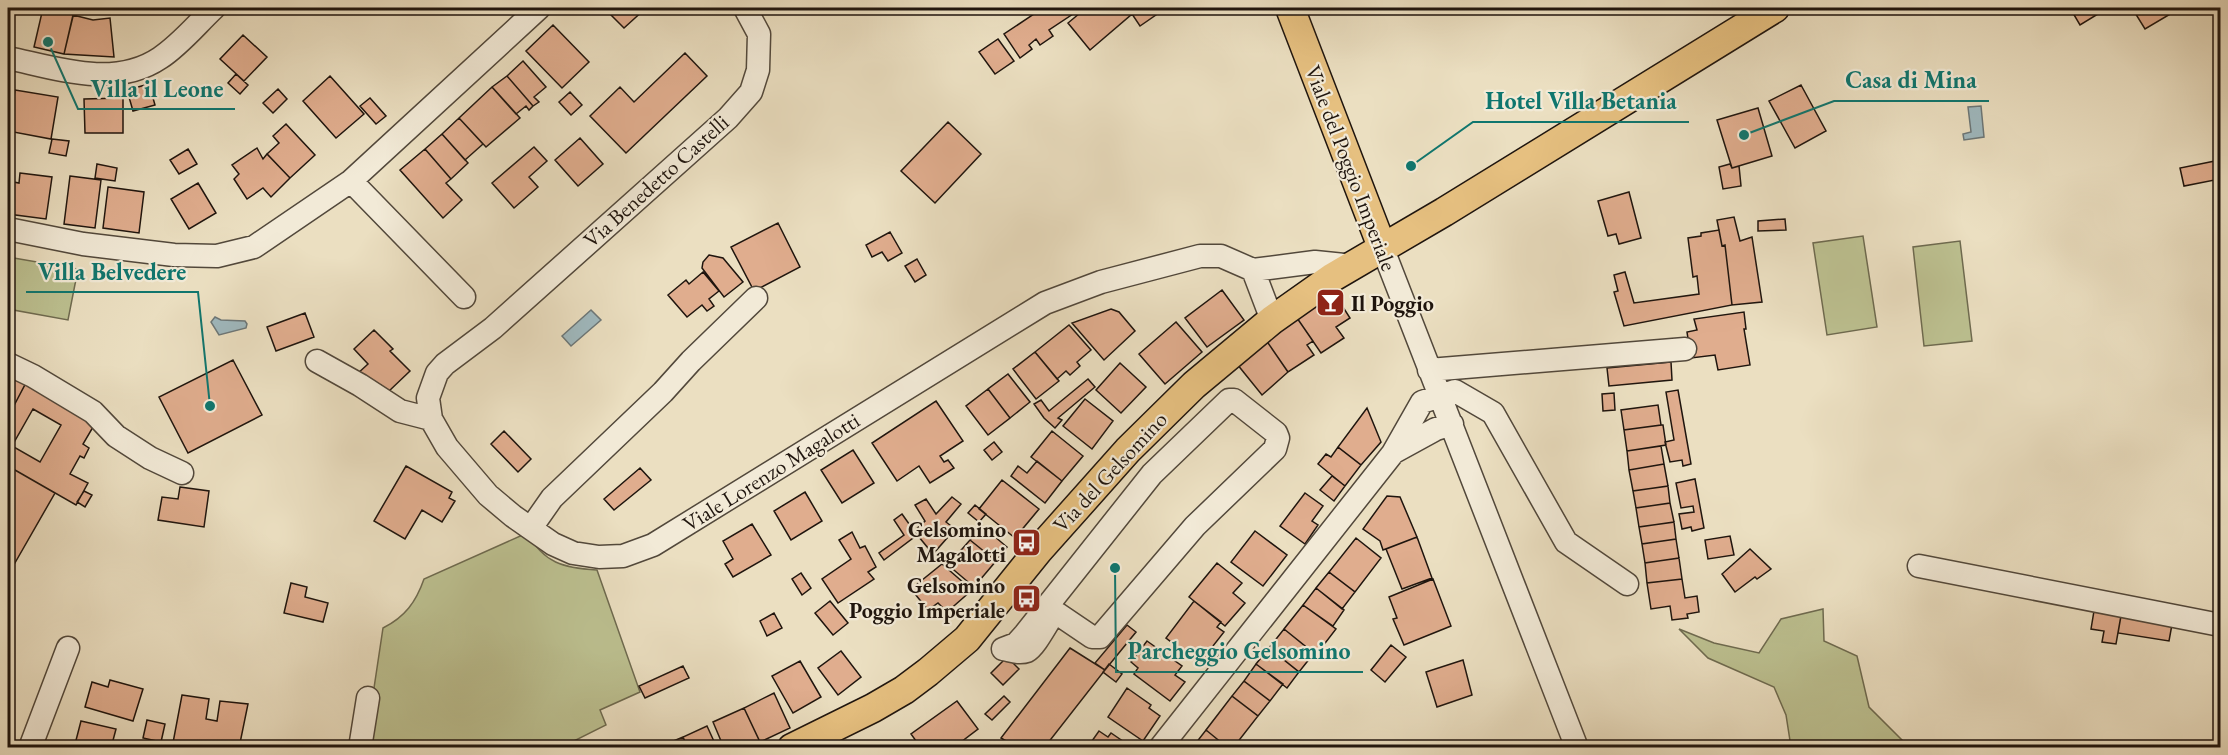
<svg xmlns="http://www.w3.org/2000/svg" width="2228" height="755" font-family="'EB Garamond',serif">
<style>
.green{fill:#bcc090;stroke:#6e6a4f;stroke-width:1.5}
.water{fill:#9fb9bf;stroke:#6c7778;stroke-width:1.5}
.building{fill:#e0ad8e;stroke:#1f150e;stroke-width:1.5;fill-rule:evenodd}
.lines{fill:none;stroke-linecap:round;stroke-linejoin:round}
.minor-casing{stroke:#52483b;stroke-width:25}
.major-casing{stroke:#1f150e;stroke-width:31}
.minor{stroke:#f2ead7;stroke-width:22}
.major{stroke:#e6c080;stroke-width:28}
.labels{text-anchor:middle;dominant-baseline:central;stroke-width:4.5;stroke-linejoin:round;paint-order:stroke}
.street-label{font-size:22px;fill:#1f150e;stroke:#f2ead7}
.poi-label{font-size:22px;font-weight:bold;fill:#1f150e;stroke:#f2ead7;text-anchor:end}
.leader{fill:none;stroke:#0f766e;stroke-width:2}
.callout-dot{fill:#0f766e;stroke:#f2ead7;stroke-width:2}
.callout-label{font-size:24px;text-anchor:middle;font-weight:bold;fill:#0f766e;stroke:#f2ead7;stroke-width:4.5;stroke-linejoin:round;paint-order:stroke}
</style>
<rect width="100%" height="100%" fill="#ebdfc1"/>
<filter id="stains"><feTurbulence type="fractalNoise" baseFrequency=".00333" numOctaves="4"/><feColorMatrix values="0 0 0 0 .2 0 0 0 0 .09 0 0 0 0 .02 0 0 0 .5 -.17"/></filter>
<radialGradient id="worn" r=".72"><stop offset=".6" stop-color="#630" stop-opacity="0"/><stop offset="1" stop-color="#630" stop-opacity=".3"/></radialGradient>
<path class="green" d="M1863 236 1877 327 1827 335 1813 243Z
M1960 241 1972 341 1924 346 1913 247Z
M8 257 78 269 68 320 8 309Z
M527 533C544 563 563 568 597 570L640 692 600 710 606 725 562 747 365 748 383 628C405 617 416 602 424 579Z
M1823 609 1824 641 1857 656 1869 707 1909 747H1791L1786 715 1774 687 1708 658 1679 629 1714 643 1759 653 1781 619Z"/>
<path class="water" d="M1981 106 1984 137 1964 140 1963 134 1971 132 1968 107Z
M591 310 601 320 571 346 562 336Z
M215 317 221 320 245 321 247 324 246 328 219 335 211 322Z"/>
<path class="building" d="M43 8 59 11V8H75L64 54 34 47Z
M604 8H646L624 28Z
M932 8H944L939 14Z
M1043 8H1082L1049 30 1053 36 1040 45 1036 39 1029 45 1032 49 1020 58 1004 34Z
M1086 8H1099L1101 10 1105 8H1128L1132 14 1090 50 1068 23Z
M1128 8H1166L1140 26Z
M2070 8H2094L2098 14 2080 25Z
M2132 8H2168L2172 13 2145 29Z
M73 15 93 20 110 18 114 57 64 54Z
M553 25 589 62 562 88 526 51Z
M243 35 267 57 244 81 220 59Z
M998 39 1014 61 995 74 979 52Z
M685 53 707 76 626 153 590 116 620 87 634 102Z
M523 61 546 87 534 97 539 102 533 106 507 76Z
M236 74 248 85 240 94 228 83Z
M330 76 364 114 336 138 303 101Z
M507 76 533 106 529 110 526 106 516 114 492 87Z
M149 84 155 105 133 111 127 90Z
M1801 85 1826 131 1795 148 1769 101Z
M492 87 520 118 486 147 459 118Z
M8 88 15 90 8 122Z
M278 89 287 99 273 113 263 103Z
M15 90 58 97 51 139 8 131Z
M570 92 582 105 571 115 559 102Z
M123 98V133H85L84 99Z
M370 98 386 116 376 124 360 106Z
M1758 108 1772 156 1732 168 1717 120Z
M459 118 483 144 465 160 442 134Z
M948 122 981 154 935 203 901 171Z
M286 124 315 155 290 178 267 154 279 143 273 136Z
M442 134 468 163 451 179 425 149Z
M580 138 603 164 578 186 555 160Z
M52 139 69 141 66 156 49 153Z
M534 147 547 161 529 177 538 187 514 208 492 183Z
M257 148 263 159 267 154 290 178 271 197 263 188 247 199 234 179 239 174 232 165Z
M188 149 197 164 179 174 170 160Z
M425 149 451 179 446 183 462 200 443 218 400 170Z
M2220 160V179L2184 186 2180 168Z
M97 164 117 168 115 181 95 178Z
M1730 164 1732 168 1739 166 1741 186 1723 189 1719 167Z
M20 173 52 177 46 219 8 214V181L19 183Z
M70 176 101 180 95 228 64 224Z
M198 183 216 213 189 229 171 199Z
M108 187 144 192 139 233 103 228Z
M1629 192 1641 238 1619 244 1616 234 1608 236 1598 201Z
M1734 217 1740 241 1752 237 1762 302 1732 305 1725 245 1722 246 1717 220Z
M1785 219 1786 230 1758 231V221Z
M778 223 800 267 754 291 731 247Z
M1719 230 1722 246 1725 245 1732 305 1624 326 1614 292 1618 291 1614 275 1625 272 1634 303 1699 294 1697 276 1693 277 1688 238 1701 236V233Z
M890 232 902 253 888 261 882 252 872 257 866 245Z
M709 255 723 258 743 282 724 297 702 268 703 262Z
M917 259 926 275 915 282 905 266Z
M703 272 719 291 709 299 714 306 707 311 702 305 687 317 668 295 686 280 689 284Z
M1222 290 1244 320 1207 347 1185 318Z
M1334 293 1350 318 1336 327 1344 338 1321 353 1297 318Z
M1111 309 1119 312 1135 331 1104 360 1072 323Z
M1744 312 1746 329H1744L1750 365 1718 370 1715 355 1691 358 1687 332 1697 330 1694 319Z
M305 313 314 337 276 351 267 327Z
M1297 318 1313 341 1307 345 1314 355 1288 372 1266 340Z
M1176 322 1202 352 1165 384 1139 354Z
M1069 325 1091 350 1077 362 1080 366 1070 375 1066 371 1057 379 1035 352Z
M374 330 393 349 390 351 410 371 388 392 381 385 373 392 356 375 368 364 354 349Z
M1266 340 1288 372 1262 395 1237 364Z
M1035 352 1059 381 1036 399 1013 369Z
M233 360 262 415 188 453 159 397Z
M1671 362 1672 380 1609 386 1607 368Z
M1120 363 1146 387 1121 413 1096 390Z
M8 365 29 377 8 417Z
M1008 374 1030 402 1010 418 988 389Z
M29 377 96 422 83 444 89 448 84 458 80 456 70 474 88 483 76 505 8 466V417ZM33 409 61 425 40 462 12 446Z
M1088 379 1095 387 1058 418 1062 420 1055 428 1044 418 1034 404 1041 400 1049 411Z
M988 389 1010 418 988 435 966 406Z
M1678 390 1691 464 1683 466 1682 460 1670 462 1665 442 1674 440 1666 392Z
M1614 393 1615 410 1603 411 1602 394Z
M1085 399 1113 421 1092 449 1063 426Z
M936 401 963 441 940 456 944 462 948 460 954 468 930 483 919 466 897 481 872 443Z
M1658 405 1661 425 1624 430 1621 410Z
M1367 408 1381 442 1361 465 1338 447Z
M1661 425H1663L1666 445 1627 451 1624 430Z
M504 431 531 459 518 472 491 444Z
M1052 431 1083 456 1062 481 1031 457Z
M994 442 1002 452 992 460 984 450Z
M1661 446 1664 464 1629 470 1627 451Z
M1338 447 1361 465 1345 486 1318 464 1326 454 1331 457Z
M853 450 874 483 842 503 821 470Z
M1037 461 1062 481 1045 503 1011 476 1018 466 1027 473Z
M1664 464 1668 486 1633 491 1629 470Z
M8 466 55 493 8 575Z
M406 466 452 492 449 498 455 501 442 522 422 510 405 539 374 521Z
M640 468 651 480 614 510 604 499Z
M1332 476 1345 486 1334 501 1320 490Z
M1695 479 1704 528 1692 531 1691 527 1682 529 1679 514 1694 512 1693 506 1681 508 1676 483Z
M1002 480 1039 509 1015 538 979 509Z
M1668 486 1670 503 1636 508 1633 491Z
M180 487 209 491 204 527 158 520 162 497 178 499Z
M84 491 92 495 85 507 77 502Z
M805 492 822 521 791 540 774 511Z
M1305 493 1323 506 1312 521 1318 525 1305 544 1280 526Z
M1387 496 1400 497 1417 537 1383 550 1380 541 1363 529Z
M952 497 961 504 946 522 955 529 933 554 914 531 925 521 915 505 926 499 936 514Z
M1670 503 1674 522 1639 527 1636 508Z
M975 505 986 514 979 522 968 513Z
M902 514 917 535 884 560 879 553 904 535 894 520Z
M1674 522 1676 539 1642 544 1639 527Z
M752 524 771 555 733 577 725 564 733 559 723 541Z
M982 526 1007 547 996 561 970 540Z
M1255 531 1287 555 1263 586 1231 562Z
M852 532 860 548 865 546 876 567 868 572 874 579 838 603 822 579 851 559 839 540Z
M1730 536 1734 555 1708 559 1705 540Z
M1417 537 1432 578 1402 589 1386 549Z
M1356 538 1381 558 1355 592 1329 572Z
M1676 539 1679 558 1645 563 1642 544Z
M970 540 996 561 974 587 948 565Z
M1750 549 1771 569 1757 579 1755 577 1735 592 1722 574Z
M1679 558 1682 579 1647 583 1645 563Z
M1217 563 1242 583 1233 593 1245 603 1225 626 1189 597Z
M942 564 972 590 947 612 938 603 928 610 911 589Z
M1329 572 1355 592 1342 609 1316 588Z
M801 573 811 588 802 595 792 579Z
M1433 579 1451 626 1404 645 1393 619 1397 618 1389 597Z
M1682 579 1685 598 1697 596 1699 612 1687 614 1688 618 1672 620 1670 606 1651 609 1647 583Z
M291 583 307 587 305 597 328 603 323 622 284 613Z
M1316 588 1344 610 1333 626 1303 605Z
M2215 588 2220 589V624L2213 623Z
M830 601 848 623 833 635 815 613Z
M1194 601 1221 622 1217 627 1224 632 1202 660 1194 653 1191 657 1166 638Z
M1303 605 1336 629 1316 655 1284 629Z
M2095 605 2122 610 2116 644 2102 642 2104 631 2091 629Z
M2122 610 2173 619 2169 641 2118 633Z
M774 613 782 628 767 636 760 621Z
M1127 625 1136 632 1105 670 1095 663Z
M1284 629 1314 653 1299 672 1269 648Z
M1147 641 1182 666 1175 675 1185 682 1170 701 1134 674 1138 668 1131 662Z
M1391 645 1406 657 1385 682 1371 670Z
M1070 648 1105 670 1044 748H1008L1013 745 1001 738Z
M1269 648 1299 672 1287 688 1256 664Z
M841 651 861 677 838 695 818 668Z
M1007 657 1019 669 1003 685 991 673Z
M1463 660 1472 695 1437 707 1426 672Z
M800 661 821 697 793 713 772 676Z
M1109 664 1122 674 1116 682 1103 672Z
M1256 664 1283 684 1270 701 1244 681Z
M683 666 689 678 645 698 639 686Z
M110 680 143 689 133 721 85 707 92 682 108 687Z
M1244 681 1270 701 1258 716 1232 696Z
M1127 688 1151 705 1149 708 1160 716 1143 741 1108 717Z
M774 693 790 728 760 742 744 708Z
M182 695 209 699 206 719 217 721 220 701 248 704 239 748H172Z
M1004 696 1010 702 992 720 985 714Z
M1232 696 1258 716 1233 748H1228L1206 730Z
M957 701 978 729 953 748H921L911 734Z
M744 708 760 742 747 748H724L713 722Z
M147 720 165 724 161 742 143 738Z
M81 721 116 729 111 748H74Z
M707 726 717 748H688L683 737Z
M1206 730 1228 748H1192Z
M1099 731 1108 737 1111 733 1130 746 1087 748Z
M683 737 688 748H665L664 745Z"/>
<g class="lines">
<defs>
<path id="minor" d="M745 8 759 34 758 70 751 92 728 118 493 328 445 364 437 373 428 398 431 419 447 447 488 495 513 516 553 544 573 553 599 557 623 556 653 545 1045 303 1101 282 1200 256H1221L1253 270 1315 262 1354 266
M8 58C56 68 114 89 160 58 180 45 197 24 214 8
M351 181 464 297
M8 229 83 244 174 255 217 256 254 247 351 181 539 8
M1382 247 1577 748
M1253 270 1272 320
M317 361 360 385 400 411 431 419
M8 364 33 376 93 412 116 436 150 458 182 473
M1429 370 1685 349
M1229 400H1234L1276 433 1278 438 1275 449 1195 526 1100 637H1092L1058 614 1053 615C1047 623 1035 647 1027 651 1019 654 1010 650 1003 649L1016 644 1025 634 1152 474Z
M1394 452 1436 429 1452 424
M531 528 552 498 663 392 691 361 756 298
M1919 566 2220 625
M30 748 68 648
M360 748 368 698
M1160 748 1393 453 1422 402 1455 391 1493 413 1566 542 1627 584"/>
<path id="major" d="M1290 8 1382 247
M792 748 873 708 904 690 928 672 967 639 1038 551 1128 450 1194 385 1272 320 1333 277 1444 212 1775 8"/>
</defs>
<use href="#minor" class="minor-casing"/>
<use href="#major" class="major-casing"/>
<use href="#minor" class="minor"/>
<use href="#major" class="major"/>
</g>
<defs>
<symbol id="bar-square" viewBox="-11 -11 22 22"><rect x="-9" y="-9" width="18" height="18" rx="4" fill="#8f2418" stroke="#f2ead7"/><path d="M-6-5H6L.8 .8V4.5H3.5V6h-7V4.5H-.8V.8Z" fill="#fff"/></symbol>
<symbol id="bus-square" viewBox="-11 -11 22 22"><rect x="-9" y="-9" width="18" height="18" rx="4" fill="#8f2418" stroke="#f2ead7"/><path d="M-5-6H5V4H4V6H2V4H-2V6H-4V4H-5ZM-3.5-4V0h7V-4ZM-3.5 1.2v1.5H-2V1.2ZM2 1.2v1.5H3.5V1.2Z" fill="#fff"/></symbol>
</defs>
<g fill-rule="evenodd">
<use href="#bar-square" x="1314" y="286" width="33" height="33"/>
<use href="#bus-square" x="1010" y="526" width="33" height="33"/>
<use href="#bus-square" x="1010" y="582" width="33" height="33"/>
</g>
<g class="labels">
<g class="street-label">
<text transform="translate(1351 168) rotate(69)">Viale del Poggio Imperiale</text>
<text transform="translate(656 181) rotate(-42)">Via Benedetto Castelli</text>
<text transform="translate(771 472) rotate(-32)">Viale Lorenzo Magalotti</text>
<text transform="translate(1110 472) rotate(-47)">Via del Gelsomino</text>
</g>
<g class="poi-label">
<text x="1351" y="303" text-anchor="start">Il Poggio</text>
<text x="1006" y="529">Gelsomino<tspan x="1006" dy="25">Magalotti</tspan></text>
<text x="1005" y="585">Gelsomino<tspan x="1005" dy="25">Poggio Imperiale</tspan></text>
</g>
</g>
<path class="leader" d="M1744 135L1834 101H1989M48 42L78 109H235M1411 166L1473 122H1689M210 406L198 292H26M1115 568L1116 672H1363"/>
<g class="callout-dot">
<circle cx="1744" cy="135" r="6"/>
<circle cx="48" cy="42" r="6"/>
<circle cx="1411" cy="166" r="6"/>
<circle cx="210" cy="406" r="6"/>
<circle cx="1115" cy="568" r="6"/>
</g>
<g class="callout-label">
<text x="1911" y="88">Casa di Mina</text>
<text x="157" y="97">Villa il Leone</text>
<text x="1581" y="109">Hotel Villa Betania</text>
<text x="112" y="280">Villa Belvedere</text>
<text x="1239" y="659">Parcheggio Gelsomino</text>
</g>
<rect width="2228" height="755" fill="none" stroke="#ebdfc1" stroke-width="30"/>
<rect x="9" y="9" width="2210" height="737" fill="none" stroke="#1f150e" stroke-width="3"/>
<rect x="15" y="15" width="2198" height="725" fill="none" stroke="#1f150e" stroke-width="1.5"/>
<rect width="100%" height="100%" filter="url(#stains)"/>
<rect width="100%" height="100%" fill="url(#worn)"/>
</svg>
